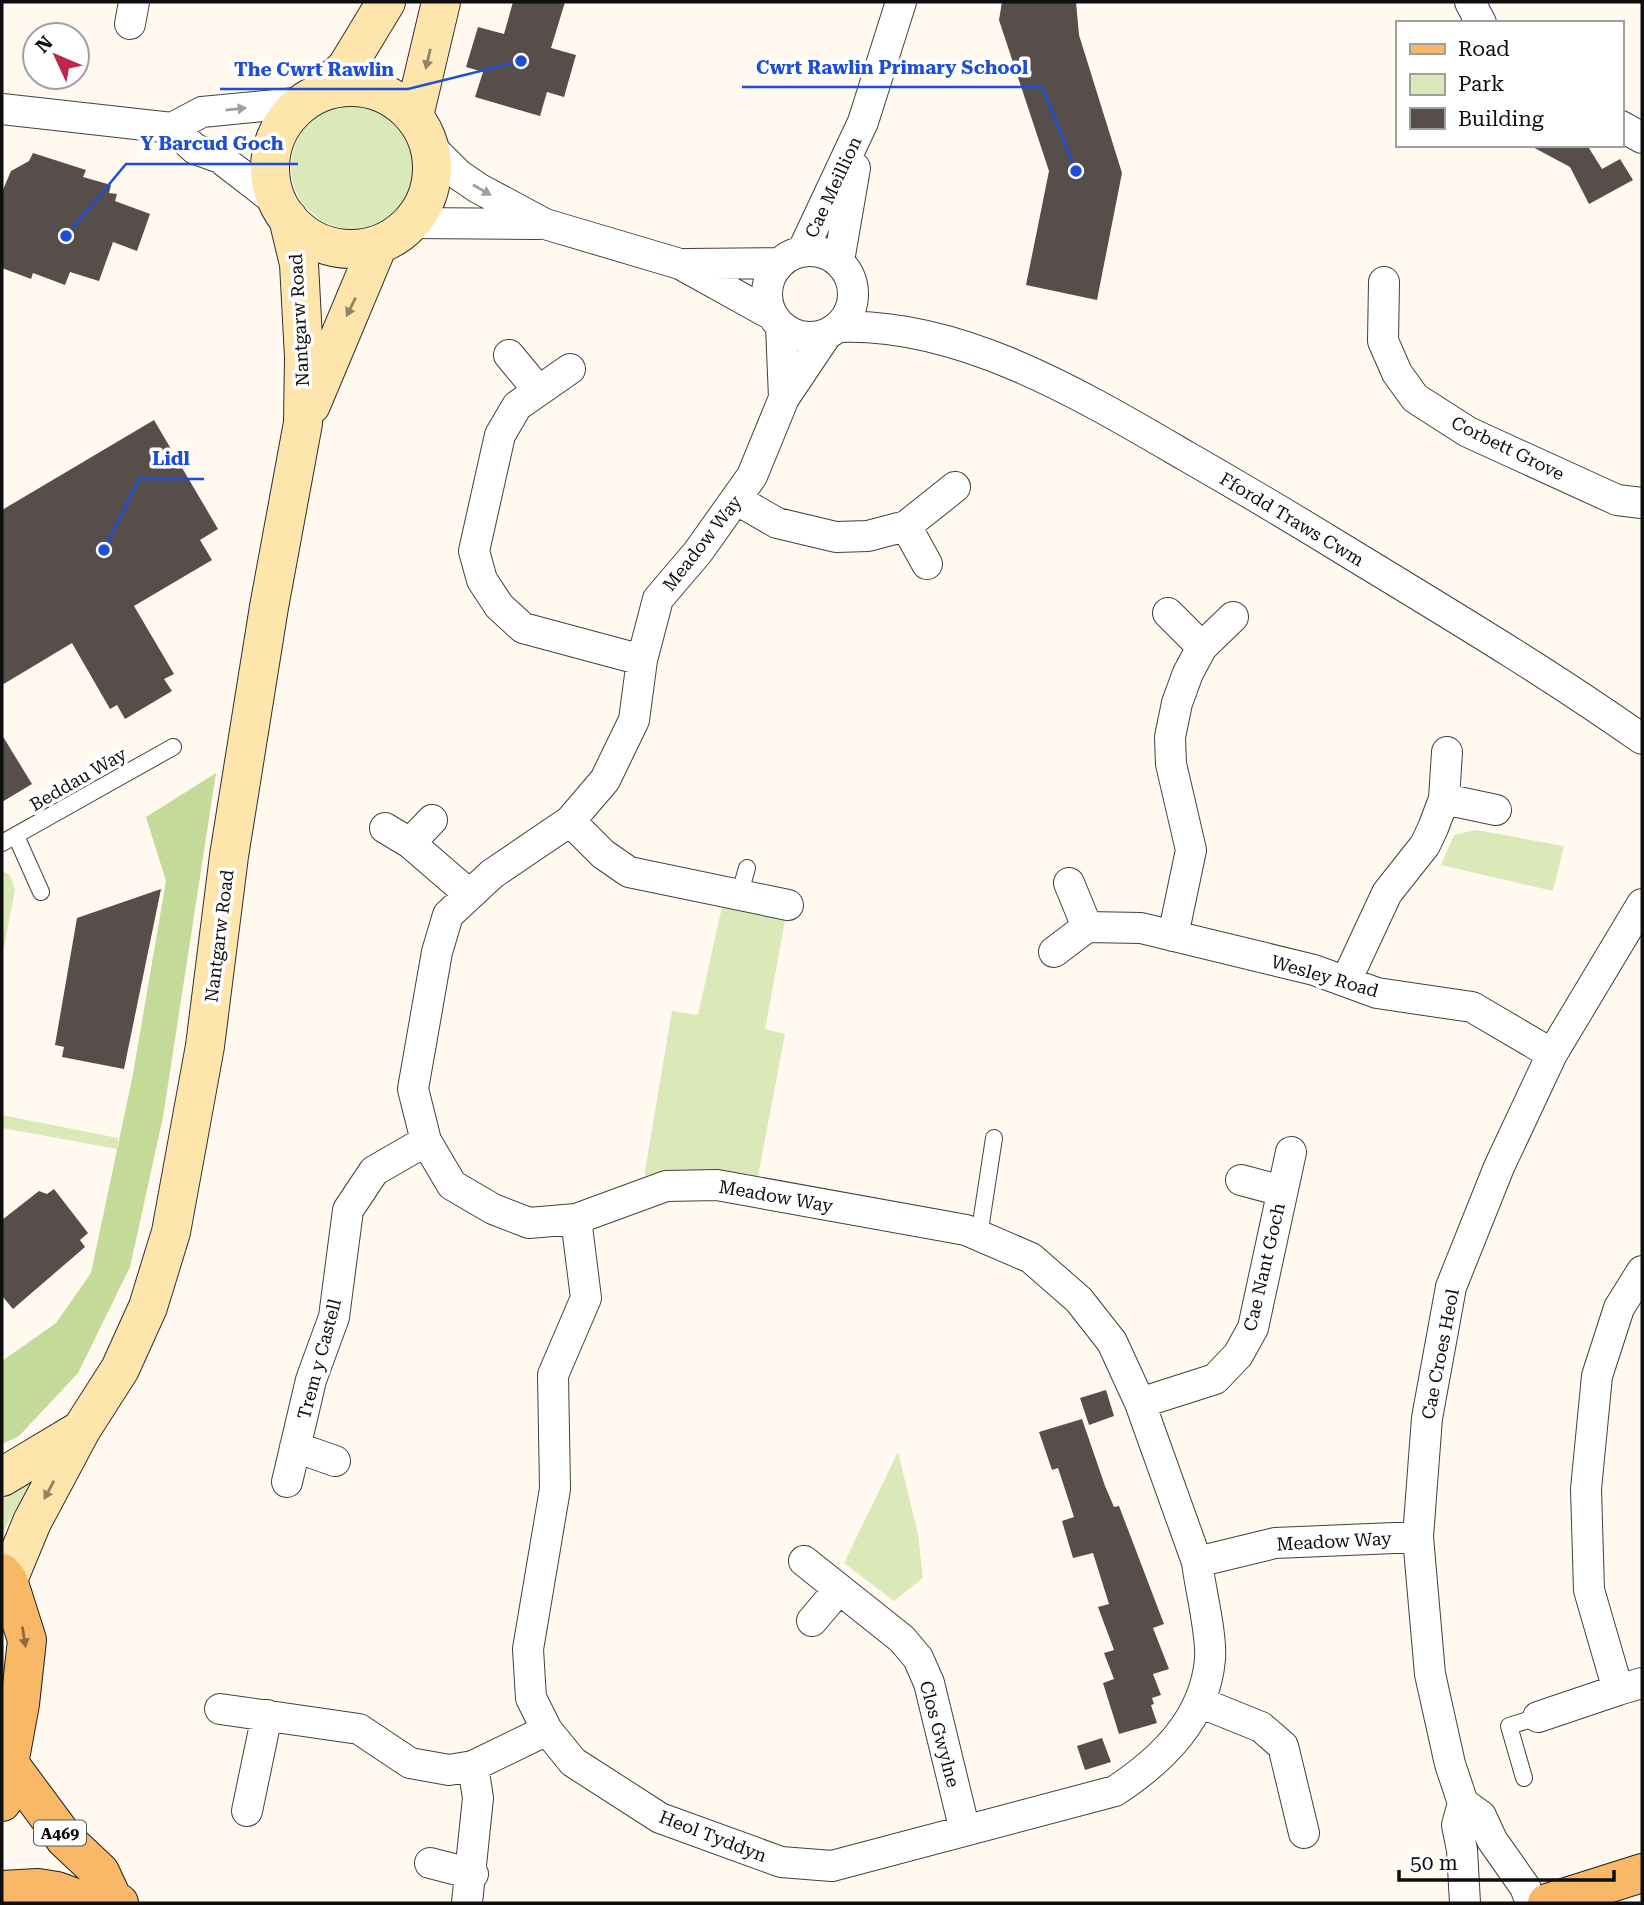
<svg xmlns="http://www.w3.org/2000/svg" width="1644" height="1905" font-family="'Roboto Serif',serif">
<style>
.green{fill:#dbe9b9}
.forest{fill:#c3da98}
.building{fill:#574d4a}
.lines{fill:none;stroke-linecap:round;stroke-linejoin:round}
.service-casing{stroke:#414141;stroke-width:18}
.minor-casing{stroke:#414141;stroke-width:32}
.secondary-casing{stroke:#303030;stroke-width:40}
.primary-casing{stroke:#1f1f1f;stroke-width:40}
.service{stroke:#fff;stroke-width:16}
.minor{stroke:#fff;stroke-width:30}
.secondary{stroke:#fee5ab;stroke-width:38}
.primary{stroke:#f8b866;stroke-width:38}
.oneway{fill:#928464}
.oneway2{fill:#9f9f9f}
.oneway3{fill:#8f6c3e}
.labels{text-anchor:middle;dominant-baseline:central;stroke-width:7;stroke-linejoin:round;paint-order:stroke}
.shield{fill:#fff;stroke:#565656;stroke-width:2}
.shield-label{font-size:16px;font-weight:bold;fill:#0e0e0e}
.street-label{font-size:18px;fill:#0e0e0e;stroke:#fff}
.leader{fill:none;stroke:#1d4ed8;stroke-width:2.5}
.callout-dot{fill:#1d4ed8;stroke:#fff;stroke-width:2.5}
.callout-label{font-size:19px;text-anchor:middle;font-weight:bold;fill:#1d4ed8;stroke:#fff;stroke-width:7;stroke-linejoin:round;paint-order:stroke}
</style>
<rect width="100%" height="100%" fill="#fff9ef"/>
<path class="green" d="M291 167a62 62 0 1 1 124 0a62 62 0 1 1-124 0Z
M1476 830 1564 846 1553 891 1441 865 1454 835Z
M2 871 10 875 15 890 2 957Z
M725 893 788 905 765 1029 785 1034 755 1192 647 1193 645 1171 672 1011 698 1015Z
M2 1115 118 1138 117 1149 2 1128Z
M898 1452 918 1534 923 1578 894 1601 844 1563Z
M40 1466 2 1534V1487Z"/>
<path class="forest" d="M216 773 163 1117 130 1267 78 1373 19 1436 2 1444V1361L56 1323 91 1273 133 1074 166 881 146 817Z"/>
<path class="building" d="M513 2H565L551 48 576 55 564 97 547 92 540 116 475 97 483 72 466 67 478 27 504 34Z
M1002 2H1076L1079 35 1122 173 1097 300 1026 285 1049 171 999 20Z
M1529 145H1587L1602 169 1620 159 1633 180 1589 204 1570 167Z
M33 153 86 170 83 177 111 185 109 193 117 194 115 201 150 214 137 251 113 242 99 281 70 272 65 285 33 273 31 279 2 268V192L11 171 29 161Z
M154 420 218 529 200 540 212 560 134 606 174 674 164 679 172 691 125 719 117 705 110 709 72 643 2 685V510Z
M2 735 32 784 2 802Z
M161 889 124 1069 62 1057 64 1047 55 1045 77 918Z
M54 1189 88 1233 80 1240 85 1247 13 1309 2 1296V1220L39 1191 47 1194Z
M1106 1390 1114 1416 1089 1425 1080 1398Z
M1082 1419 1105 1486 1114 1507 1119 1506 1164 1624 1153 1628 1169 1669 1153 1674 1161 1695 1152 1698 1154 1704 1151 1705 1157 1723 1119 1734 1103 1683 1114 1679 1104 1653 1114 1650 1098 1607 1109 1604 1093 1553 1073 1558 1062 1521 1074 1517 1058 1468 1052 1470 1039 1432Z
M1102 1738 1111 1762 1085 1770 1077 1746Z"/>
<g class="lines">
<defs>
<path id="service" d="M16 836 41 892
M2 843 173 747
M739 896 747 868
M979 1236 994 1138
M1524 1778 1509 1726 1538 1717"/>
<path id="minor" d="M1470 2 1481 23
M130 24 134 2
M2 109 172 128 195 149 220 158 277 202
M1621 126 1642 138
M172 128 202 112 305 102
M430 146 459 175 478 188 545 224 680 264 772 315
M412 223 538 224
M767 294a43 43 0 1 1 86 0a43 43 0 1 1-86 0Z
M802 252 863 122 901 2
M839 261 855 168
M687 264 780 263
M1384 282 1383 341 1397 373 1415 398 1468 432 1617 500 1642 503
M781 326 784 398 827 334
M838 327C961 322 1083 396 1186 456 1240 487 1294 519 1346 551 1446 612 1547 672 1642 739
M509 355 538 390
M570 369 517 406 500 435 474 551 482 580 499 606 523 628 642 660
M784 398 752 476 698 552 658 599 642 660 634 720 605 780 570 821 492 874 448 915 437 952 413 1089 426 1141 452 1185 493 1209 529 1223 576 1219 666 1186 717 1185 966 1230 1031 1258 1079 1300 1112 1342 1140 1403 1197 1562 1275 1543 1418 1537
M737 500 777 523 836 537 868 536 906 526 955 487
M906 526 927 564
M1168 613 1202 647
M1444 799 1496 810
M570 821 603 854 629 872 788 905
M385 828 410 843 469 894
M410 843 432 820
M1069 883 1087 927 1141 928 1314 970 1377 993 1472 1007 1552 1054
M1173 936 1191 850 1171 764 1170 737 1177 703 1188 673 1202 647 1233 617
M1054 952 1087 927
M1346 981 1387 893 1425 845 1433 828 1444 799 1447 752
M1241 1180 1282 1191
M576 1219 586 1298 553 1375 555 1489 528 1649 531 1698 547 1730 573 1762 660 1818 781 1862 832 1866 1115 1791C1162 1760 1205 1719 1210 1659 1212 1634 1200 1588 1197 1562
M1642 1271 1619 1308 1597 1376 1586 1489 1589 1590 1618 1690 1642 1683
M1140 1403 1215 1379 1238 1355 1253 1328 1291 1152
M295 1447 335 1461
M287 1482 311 1380 334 1317 348 1210 374 1171 426 1141
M804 1561 902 1639 918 1658 929 1683 965 1831
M812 1621 839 1589
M1199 1702 1261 1727 1283 1746 1304 1833
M220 1709 359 1729 410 1763 449 1770 473 1766 547 1730
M1538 1717 1618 1690
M1463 1803 1481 1816 1492 1840 1525 1887 1531 1903
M247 1811 267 1715
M430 1863 473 1874
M467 1903 478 1798 473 1766
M1465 1903 1462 1850 1457 1825 1463 1803 1450 1764 1430 1674 1418 1537 1427 1418 1451 1287 1499 1167 1552 1054 1642 904"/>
<path id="secondary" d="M270 168a81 81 0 1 1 162 0a81 81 0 1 1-162 0Z
M317 94 346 68 386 2
M414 116 441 2
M311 405 378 245
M2 1477 79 1431
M8 1580 32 1522 81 1430 120 1369 148 1307 171 1232 205 1046 229 856 269 607 303 423 304 357 299 264 288 218"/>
<path id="primary" d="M2 1573 8 1580 27 1640 20 1704 2 1802
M8 1762 65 1839 100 1872 113 1900
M2 1890 38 1888 57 1891 81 1900 119 1903
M1547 1903 1642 1873"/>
</defs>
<use href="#service" class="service-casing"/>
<use href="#minor" class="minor-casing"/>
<use href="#secondary" class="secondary-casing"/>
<use href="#primary" class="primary-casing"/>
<use href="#service" class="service"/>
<use href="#minor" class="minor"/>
<use href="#secondary" class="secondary"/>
<use href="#primary" class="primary"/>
</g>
<defs><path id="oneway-solid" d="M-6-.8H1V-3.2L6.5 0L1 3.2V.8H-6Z" transform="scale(1.75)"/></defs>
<g class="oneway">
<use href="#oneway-solid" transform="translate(428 59) rotate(103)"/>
<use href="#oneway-solid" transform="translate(351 307) rotate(116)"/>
<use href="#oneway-solid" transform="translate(49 1490) rotate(118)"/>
</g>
<g class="oneway2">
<use href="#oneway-solid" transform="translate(236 109) rotate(-6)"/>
<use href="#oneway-solid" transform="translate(482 190) rotate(30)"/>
</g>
<use class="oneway3" href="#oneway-solid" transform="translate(24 1637) rotate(81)"/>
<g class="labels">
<rect class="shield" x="34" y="1820.5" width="52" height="25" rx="5"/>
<g class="shield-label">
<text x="60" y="1833">A469</text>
</g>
<g class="street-label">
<text transform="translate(833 187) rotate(-65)">Cae Meillion</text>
<text transform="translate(299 320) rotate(-93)">Nantgarw Road</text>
<text transform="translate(1508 448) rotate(26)">Corbett Grove</text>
<text transform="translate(1292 519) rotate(31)">Ffordd Traws Cwm</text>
<text transform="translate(702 543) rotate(-52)">Meadow Way</text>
<text transform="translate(78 779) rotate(-30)">Beddau Way</text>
<text transform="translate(219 936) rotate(-83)">Nantgarw Road</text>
<text transform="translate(1325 976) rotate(16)">Wesley Road</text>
<text transform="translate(776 1196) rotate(10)">Meadow Way</text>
<text transform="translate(1264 1267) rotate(-77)">Cae Nant Goch</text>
<text transform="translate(1440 1354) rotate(-79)">Cae Croes Heol</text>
<text transform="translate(319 1359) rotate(-75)">Trem y Castell</text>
<text transform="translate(1334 1541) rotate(-3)">Meadow Way</text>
<text transform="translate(940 1734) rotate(75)">Clos Gwylne</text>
<text transform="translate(713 1836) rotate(21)">Heol Tyddyn</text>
</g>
</g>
<path class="leader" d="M1076 171L1042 87H742M521 61L408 89H220M66 236L126 164H298M104 550L139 479H204"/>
<g class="callout-dot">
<circle cx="1076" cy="171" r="7"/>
<circle cx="521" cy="61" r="7"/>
<circle cx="66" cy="236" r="7"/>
<circle cx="104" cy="550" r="7"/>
</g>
<g class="callout-label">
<text x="892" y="74">Cwrt Rawlin Primary School</text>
<text x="314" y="76">The Cwrt Rawlin</text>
<text x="212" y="150">Y Barcud Goch</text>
<text x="171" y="465">Lidl</text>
</g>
<rect width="1644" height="1905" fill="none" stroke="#0e0e0e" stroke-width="7"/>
<rect x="1396" y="21" width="228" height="126" fill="#ffffff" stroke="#9f9f9f" stroke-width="2"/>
<rect x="1410" y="44" width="35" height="10" fill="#f8b866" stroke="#9f9f9f" stroke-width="2"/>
<text x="1458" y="56" font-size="21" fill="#0e0e0e">Road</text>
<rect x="1410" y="74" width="35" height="21" fill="#dbe9b9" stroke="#9f9f9f" stroke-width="2"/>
<text x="1458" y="91" font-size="21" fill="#0e0e0e">Park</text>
<rect x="1410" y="108" width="35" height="21" fill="#574d4a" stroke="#9f9f9f" stroke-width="2"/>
<text x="1458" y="126" font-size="21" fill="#0e0e0e">Building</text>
<g transform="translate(56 56) rotate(314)"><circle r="33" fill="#ffffff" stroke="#9f9f9f" stroke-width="2"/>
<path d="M0-5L12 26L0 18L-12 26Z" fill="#be264b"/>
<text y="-10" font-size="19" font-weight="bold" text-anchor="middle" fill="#0e0e0e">N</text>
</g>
<path d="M1399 1870v10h215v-10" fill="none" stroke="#0e0e0e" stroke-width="3.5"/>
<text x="1410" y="1870" font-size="21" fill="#0e0e0e" stroke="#ffffff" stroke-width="5" paint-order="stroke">50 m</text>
</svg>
